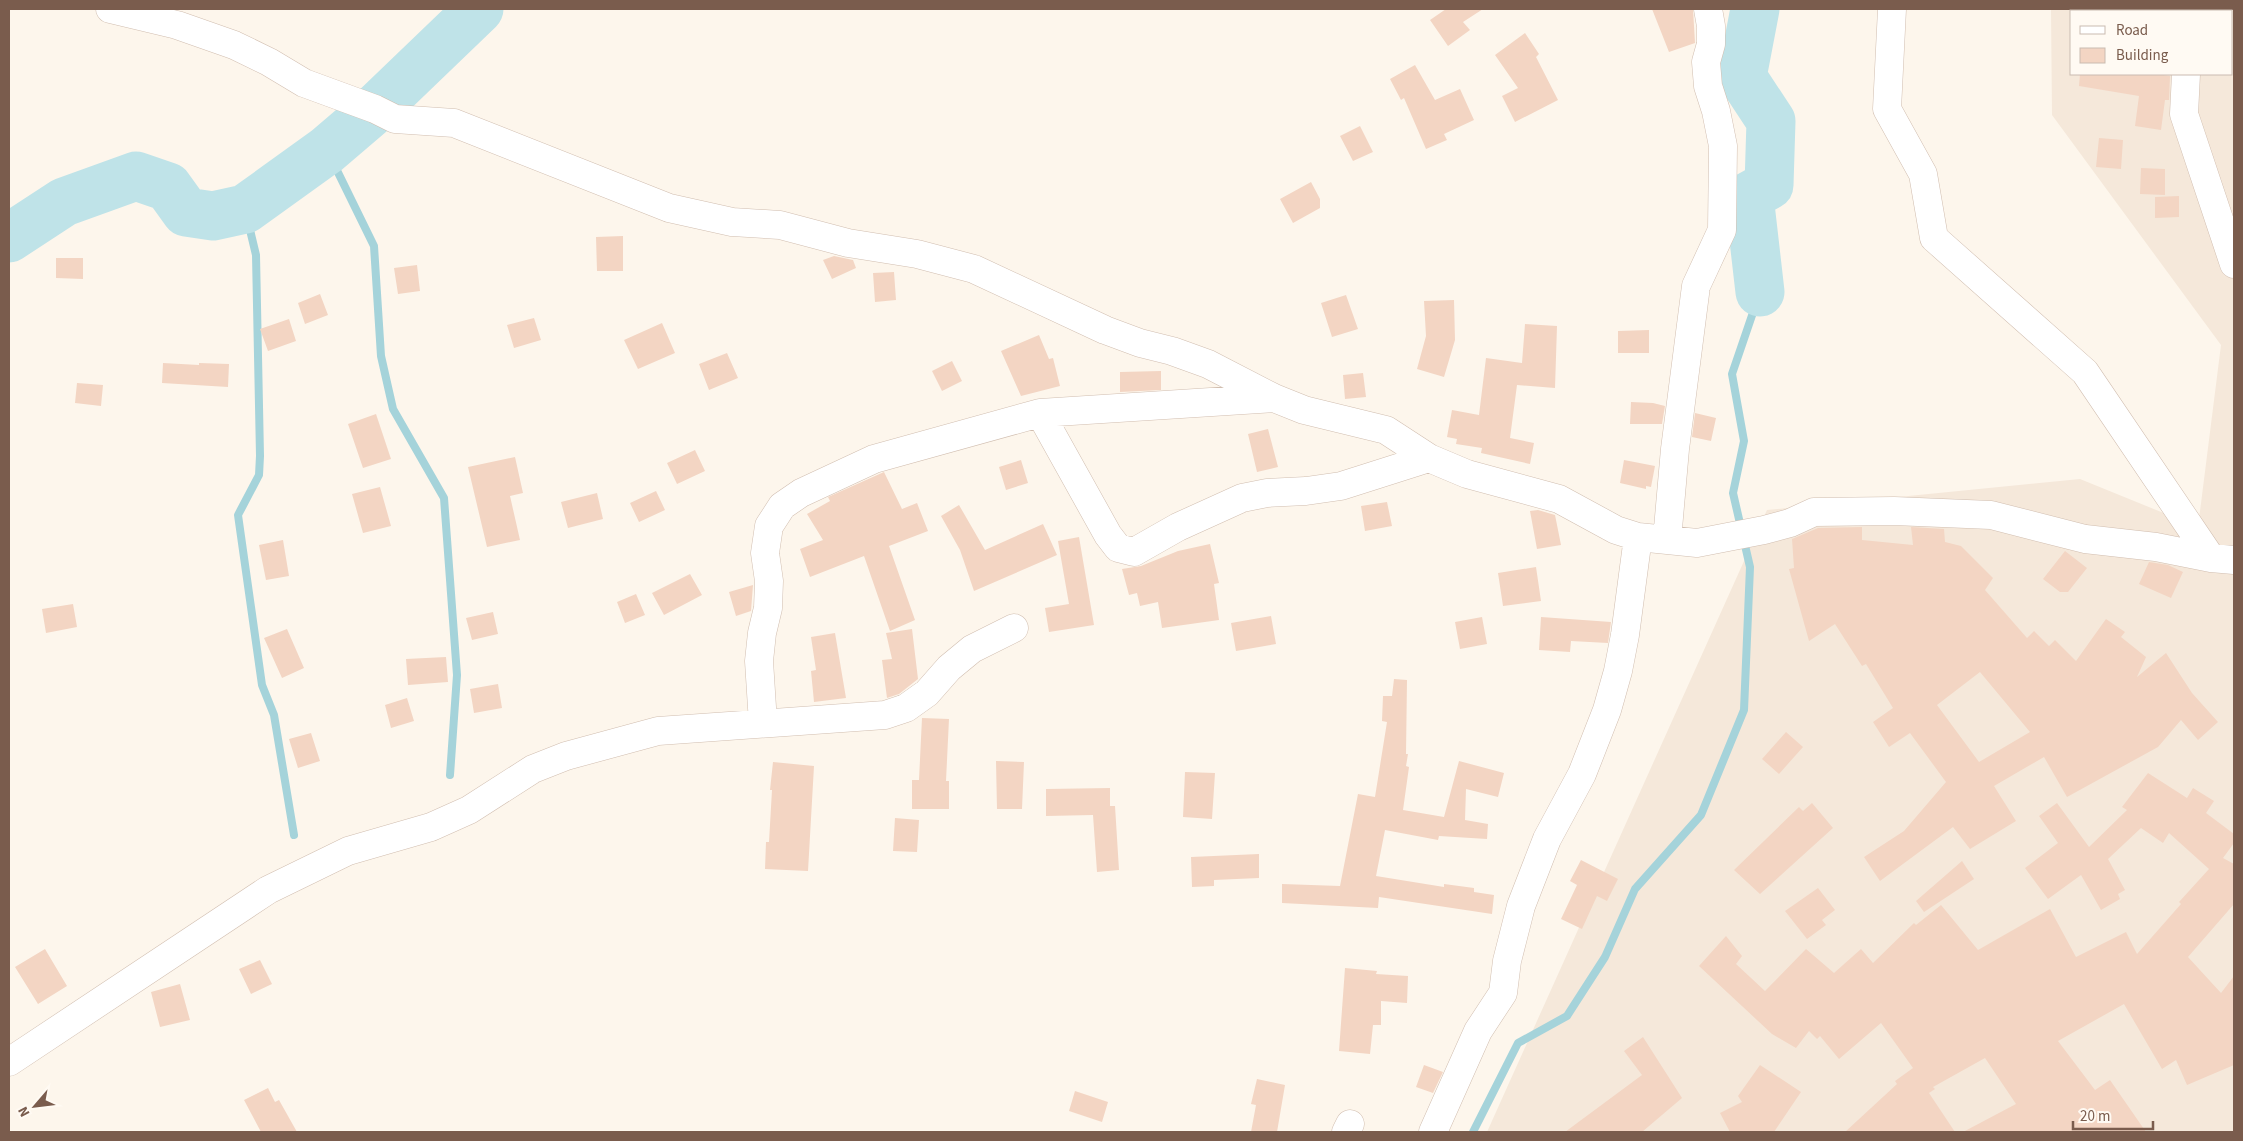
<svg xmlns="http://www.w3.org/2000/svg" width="2243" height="1141" font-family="'Source Sans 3',sans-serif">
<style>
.residential{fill:#f5e8da;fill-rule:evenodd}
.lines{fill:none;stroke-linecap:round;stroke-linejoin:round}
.stream{stroke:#a5d3da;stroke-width:8}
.river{stroke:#bfe3e8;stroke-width:49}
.building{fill:#f3d5c3;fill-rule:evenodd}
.minor-casing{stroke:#d1beb0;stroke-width:29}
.minor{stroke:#fff;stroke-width:28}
</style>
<rect width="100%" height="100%" fill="#fdf6ec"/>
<path class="residential" d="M2051 9H2234V1132H1487L1767 510 2080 479 2198 527 2221 345 2052 115ZM2072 11H2232V74H2072Z"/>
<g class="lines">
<path class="stream" d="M327 150 374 246 381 356 393 409 444 498 457 675 450 775
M245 209 256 255 260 456 259 475 238 515 262 685 274 715 294 835
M1473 1132 1518 1043 1567 1016 1605 957 1635 889 1701 815 1744 710 1750 567 1733 493 1744 441 1732 374 1760 292"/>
<path class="river" d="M1755 9 1742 77 1771 121 1769 185 1749 196 1760 292
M9 238 64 202 136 176 168 187 186 212 213 216 245 209 327 150 375 109 479 9"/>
</g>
<path class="building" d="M1446 9H1483L1463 22 1470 30 1448 46 1430 20Z
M1652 9H1693L1695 43 1669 52Z
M1525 33 1539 54 1536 57 1558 100 1515 122 1502 96 1518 88 1495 55Z
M1415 65 1435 100 1460 89 1474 120 1444 134 1447 140 1426 149 1404 98 1401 100 1390 79Z
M2080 74H2157L2170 76 2169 100H2165L2161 130 2135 126 2139 96 2079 86Z
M1360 126 1373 152 1353 161 1340 136Z
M2099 138 2123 140 2121 169 2096 167Z
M2141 168 2165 169V195L2140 194Z
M1311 182 1320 199V208L1293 223 1280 199Z
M2179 196V217L2155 218V197Z
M623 236V271H597L596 237Z
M834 256 853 260 856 268 832 279 823 260Z
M56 258H83V279L56 278Z
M417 265 420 291 398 294 394 268Z
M894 272 896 300 875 302 873 273Z
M320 294 328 315 305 324 298 303Z
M1346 295 1358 329 1332 337 1321 303Z
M1454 300 1455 340 1444 377 1417 369 1426 336 1424 301Z
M534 318 541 340 514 348 507 325Z
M289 319 296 341 268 351 260 329Z
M662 323 675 353 638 369 624 340Z
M1525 324 1557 326 1555 388 1517 385 1510 438 1534 443 1530 464 1481 453 1482 448 1456 444 1457 439 1447 437 1452 410 1479 415 1486 358 1522 363Z
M1649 330V353H1618V331Z
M1039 335 1049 359 1053 358 1060 386 1021 396 1001 351Z
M727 353 738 378 709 390 699 364Z
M952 361 962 381 942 391 932 371Z
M163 363 199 365V363L229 364 228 387 162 383Z
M1161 371V390L1120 392V372Z
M1363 373 1366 397 1345 399 1343 375Z
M77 383 103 385 101 406 75 403Z
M1631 402 1653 403 1665 406 1662 424H1630Z
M1695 413 1716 418 1711 441 1692 437Z
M376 414 391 459 363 468 348 424Z
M1268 429 1278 467 1257 472 1248 434Z
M695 450 705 471 677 484 667 463Z
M515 457 523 493 510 496 520 540 487 547 468 467Z
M1021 460 1028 483 1006 490 999 467Z
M1624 460 1655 466 1651 487 1646 486V489L1620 483Z
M884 472 902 509 917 503 928 531 889 546 915 620 890 631 864 556 810 577 800 549 823 540 807 514 830 501 828 497Z
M380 487 391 526 363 533 352 494Z
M656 491 665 510 639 522 630 503Z
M597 493 603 519 568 528 561 502Z
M1387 502 1392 526 1365 531 1361 506Z
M959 505 985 550 1043 524 1057 555 974 591 960 550 941 516Z
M1538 510 1555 515 1561 545 1537 549 1530 511Z
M1862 527V540L1913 545 1911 527 1944 529 1945 542 1961 546 1993 578 1985 590 2027 638 2034 631 2049 646 2055 640 2076 661 2106 619 2125 632 2121 637 2146 657 2137 677 2166 653 2192 693 2218 722 2198 740 2181 720 2158 747 2067 797 2044 757 1994 786 2016 821 1970 849 1953 827 1880 881 1864 857 1904 831 1946 782 1910 733 1889 747 1873 722 1893 708 1866 664 1862 666 1835 624 1809 641 1789 569 1794 568 1792 539 1818 528ZM1980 672 2030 732 1979 762 1937 705Z
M1079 537 1094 625 1049 632 1045 608 1069 604 1058 541Z
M283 540 289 576 266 580 259 545Z
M1210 544 1219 583 1214 584 1219 620 1162 628 1158 602 1140 606 1137 593 1129 595 1122 569 1141 566 1178 551Z
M2065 551 2087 568 2068 592H2060L2043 579Z
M2149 562 2168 565 2183 572 2171 598 2139 584Z
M1536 567 1541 601 1503 606 1498 573Z
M690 574 702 595 664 615 652 593Z
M753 585 751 611 736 616 729 592Z
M636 594 645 615 625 623 617 602Z
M73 604 77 627 46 633 42 609Z
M493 612 498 634 472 640 466 618Z
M1271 616 1276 644 1236 651 1231 623Z
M1482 617 1487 644 1460 649 1455 622Z
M1541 617 1611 622 1608 643 1571 641 1570 652 1539 650Z
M287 629 304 668 282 678 264 638Z
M912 629 918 679 899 694 887 698 882 660 892 659 886 633Z
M835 633 846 698 814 702 811 671 816 670 811 637Z
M446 657 448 682 408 685 406 659Z
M1394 679 1407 680 1406 754H1408L1406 766 1409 767 1403 810 1444 817 1459 761 1504 773 1498 797 1466 789 1465 820 1488 824 1487 839 1439 836 1438 840 1385 830 1376 876 1444 887V884L1474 888V892L1494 895 1492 914 1379 897 1378 908 1282 903V884L1340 886 1358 794 1375 797 1387 722 1382 721 1383 696H1392Z
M498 684 502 708 474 713 470 689Z
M407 698 414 721 391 728 385 705Z
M922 718 949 719 946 781H949V809H912V780H919Z
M1786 732 1803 747 1779 774 1762 759Z
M311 733 320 761 298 768 289 739Z
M996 761 1024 762 1022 809H997Z
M773 762 814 766 808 871 765 869 766 842H769L772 790H770Z
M1185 772 1215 773 1212 819 1183 817Z
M2148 773 2187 798 2193 788 2214 801 2206 813 2234 834V843L2223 858 2234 864V904L2188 957 2221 993 2234 976V1065L2187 1085 2176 1060 2162 1069 2124 1004 2058 1041 2095 1090 2110 1080 2146 1132H1963L2016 1104 1985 1058 1933 1087 1935 1089 1929 1093 1955 1132H1845L1897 1084 1895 1081 1913 1068 1881 1023 1839 1059 1820 1036 1817 1039 1809 1031 1796 1048 1772 1034 1699 966 1726 936 1742 956 1736 964 1765 991 1806 949 1834 973 1861 949 1873 963 1914 923 1916 925 1941 905 1978 950 2050 909 2076 957 2126 932 2137 954 2181 904 2179 902 2209 869 2169 833 2163 843 2141 828 2108 859 2125 890 2118 894 2120 899 2101 910 2081 875 2048 899 2025 868 2058 843 2039 816 2057 803 2089 847 2127 810 2122 807Z
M1110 788V806H1115L1119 870 1097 872 1093 815 1046 816V789Z
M1812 803 1833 828 1760 894 1734 870 1799 807 1803 811Z
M895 818 919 820 917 852 893 851Z
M1259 854V878L1214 880V886L1192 887 1191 857Z
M1581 860 1618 879 1607 901 1597 896 1582 929 1561 919 1577 885 1570 881Z
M1962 861 1974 879 1924 912 1916 901Z
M1818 888 1835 910 1822 920 1826 925 1807 939 1785 911Z
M45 949 67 986 38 1004 15 967Z
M260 960 272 984 251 994 239 969Z
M1345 968 1377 971 1376 974 1408 976 1407 1003 1381 1001V1025H1373L1370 1054 1339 1051Z
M180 984 190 1020 160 1027 151 992Z
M1643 1037 1682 1098 1642 1132H1565L1642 1075 1624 1051Z
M1424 1065 1443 1072 1433 1093 1416 1087Z
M1760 1065 1801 1092 1774 1132H1730L1720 1113 1742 1102 1738 1096Z
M1257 1079 1285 1085 1277 1132H1251L1256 1105 1251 1104Z
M268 1088 275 1102 279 1100 297 1132H261L244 1100Z
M1075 1091 1108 1102 1102 1122 1069 1111Z"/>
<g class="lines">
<defs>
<path id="minor" d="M110 9 177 25 234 45 269 62 304 83 375 109 395 119 454 123 669 208 732 222 780 225 848 243 917 254 974 269 1105 330 1140 343 1172 351 1208 364 1274 398 1304 410 1386 430 1429 458 1467 474 1559 499 1616 530 1638 537 1697 543 1764 530 1790 523 1814 512 1894 511 1991 515 2085 539 2156 547 2211 558 2234 560
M1892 9 1887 109 1923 174 1934 238 2085 372 2211 558
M2199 11V9
M2186 74 2184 114 2234 264
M1040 413 1108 535 1118 548 1134 552 1178 527 1242 498 1267 493 1306 491 1341 486 1429 458
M1667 540 1675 449 1696 286 1722 230 1723 146 1716 111 1708 86 1706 62 1711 44V26L1708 9
M763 723 759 661 762 633 768 608 769 581 765 553 769 526 782 506 801 493 874 459 1040 413 1274 398
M9 1062 268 890 348 851 431 827 469 810 533 769 566 756 658 731 885 715 906 708 927 693 949 668 972 649 1014 628
M1346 1132 1350 1124
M1433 1132 1478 1031 1503 993 1507 961 1521 906 1547 839 1582 774 1607 710 1618 671 1625 635 1638 537"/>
</defs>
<use href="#minor" class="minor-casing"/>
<use href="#minor" class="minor"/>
</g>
<rect width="2243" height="1141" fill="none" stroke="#7a5c4d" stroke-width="20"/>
<rect x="2070" y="10" width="162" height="65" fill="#fffaf3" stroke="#cabbb1"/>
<rect x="2080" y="26" width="25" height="8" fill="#ffffff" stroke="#cabbb1"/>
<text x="2116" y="35" font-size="15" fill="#7a5c4d">Road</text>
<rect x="2080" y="48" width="25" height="15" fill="#f3d5c3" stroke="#cabbb1"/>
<text x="2116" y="60" font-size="15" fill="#7a5c4d">Building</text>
<g transform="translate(35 1106) rotate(242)" stroke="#fffaf3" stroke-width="4" paint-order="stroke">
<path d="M0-4L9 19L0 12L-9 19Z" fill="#7a5c4d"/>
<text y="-8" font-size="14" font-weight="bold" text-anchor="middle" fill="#7a5c4d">N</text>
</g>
<path d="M2073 1121v8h80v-8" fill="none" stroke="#7a5c4d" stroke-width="2.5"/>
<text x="2080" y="1121" font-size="15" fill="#7a5c4d" stroke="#fffaf3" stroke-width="4" paint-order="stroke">20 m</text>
</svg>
